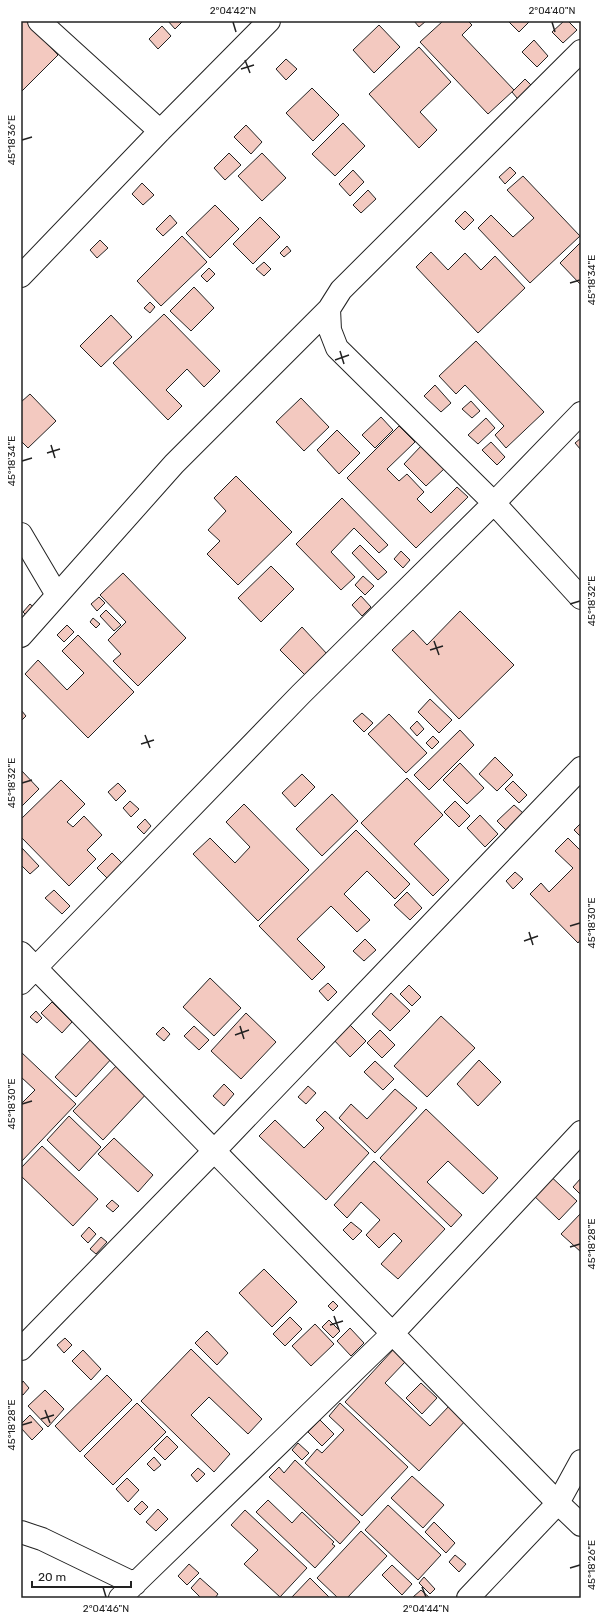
<svg xmlns="http://www.w3.org/2000/svg" width="602" height="1619" font-family="Rubik,sans-serif">
<style>
.building{fill:#f3c9c0;stroke:#222}
.lines{fill:none;stroke-linecap:round;stroke-linejoin:round}
.minor-casing{stroke:#222;stroke-width:24}
.minor{stroke:#fff;stroke-width:22}
.ticks{fill:none;stroke:#222;stroke-width:1.5}
.neatline{fill:none;stroke:#222;stroke-width:1.5}
.ticks-label{font-size:10px;text-anchor:middle;fill:#222}
</style>
<rect width="100%" height="100%" fill="#fff"/>
<path class="building" d="M21 21H26L58 55 21 92Z
M168 21H183L175 29Z
M414 21H426L419 27Z
M443 21H468L472 25 462 35 514 90 488 114 420 42Z
M508 21H528L529 22 519 32Z
M564 21H568L577 30 563 43 552 32Z
M379 25 400 47 374 73 353 50Z
M162 26 171 36 158 49 149 39Z
M534 40 548 56 537 67 522 52Z
M419 47 451 82 420 112 437 130 419 148 369 94Z
M286 59 297 69 286 80 276 69Z
M525 79 536 90 522 104 512 92Z
M312 88 339 115 313 141 286 113Z
M343 123 365 146 335 176 312 154Z
M246 125 262 142 251 154 234 137Z
M229 153 241 165 225 180 214 168Z
M262 153 286 178 262 201 238 176Z
M510 167 516 173 505 184 499 177Z
M353 170 364 182 350 196 339 184Z
M523 176 580 236 530 283 478 228 491 215 513 237 534 218 507 190Z
M142 183 154 195 143 205 132 194Z
M368 190 376 199 361 213 353 205Z
M215 205 239 229 210 258 186 233Z
M465 211 474 220 464 230 455 221Z
M170 215 177 223 163 236 156 229Z
M260 217 280 237 253 264 233 244Z
M182 236 207 262 161 306 137 281Z
M100 240 108 248 97 258 90 250Z
M581 242V285L560 263Z
M287 246 291 251 284 257 280 253Z
M431 252 448 270 465 253 481 270 495 256 525 288 478 333 416 267Z
M264 262 271 269 264 276 256 269Z
M209 268 215 274 207 282 201 276Z
M194 287 214 308 191 331 170 311Z
M150 302 155 307 150 313 144 308Z
M164 314 220 371 204 387 187 369 166 390 182 406 168 420 113 363Z
M111 315 132 337 101 367 80 346Z
M476 341 544 412 506 448 495 435 504 426 465 385 456 394 439 376Z
M435 385 451 403 441 412 424 396Z
M30 394 56 421 28 448 21 441V402Z
M301 398 329 427 304 451 276 422Z
M471 401 480 411 472 418 462 409Z
M381 417 393 430 375 448 362 435Z
M486 418 495 428 478 444 468 435Z
M399 426 415 442 387 469 399 481 407 474 424 492 417 499 431 513 457 487 468 497 416 548 347 478Z
M337 430 360 453 339 474 317 450Z
M581 438V450L575 443Z
M491 442 505 457 497 465 482 450Z
M422 445 445 468 426 486 404 464Z
M236 476 292 532 238 585 207 554 220 541 208 530 226 511 214 498Z
M342 498 388 545 379 553 354 528 331 552 355 577 341 590 296 544Z
M360 545 387 572 378 580 352 553Z
M401 551 410 560 403 568 394 559Z
M271 566 294 589 261 622 238 598Z
M123 573 186 638 138 686 113 661 121 654 108 640 126 622 100 595Z
M363 576 374 586 365 595 355 585Z
M361 596 371 607 362 616 352 605Z
M99 597 105 603 97 611 91 604Z
M30 604 39 612 31 620 23 612Z
M106 610 121 625 114 631 100 616Z
M460 611 514 665 459 719 392 650 413 630 427 645Z
M93 618 100 624 96 628 90 622Z
M67 625 74 632 64 642 57 635Z
M302 627 328 655 306 676 280 650Z
M78 635 134 692 88 738 25 674 38 660 67 690 84 673 62 651Z
M430 699 452 720 439 733 418 712Z
M21 710 26 716 21 721Z
M362 713 373 723 364 732 353 721Z
M389 714 427 753 406 773 368 734Z
M417 721 424 729 417 736 410 728Z
M460 730 474 745 429 790 414 775Z
M433 736 439 742 432 749 426 743Z
M495 757 513 775 497 791 479 774Z
M460 763 484 788 467 804 443 780Z
M21 770 39 789 21 807Z
M302 774 315 787 295 807 282 793Z
M407 778 443 815 414 844 449 880 433 896 361 823Z
M61 780 85 804 67 822 73 827 84 816 102 835 87 850 96 859 69 886 21 837V819Z
M513 781 527 795 519 803 505 789Z
M118 783 126 791 116 801 108 792Z
M332 794 358 821 322 856 296 829Z
M130 801 139 809 131 817 123 808Z
M455 801 470 816 459 827 444 812Z
M244 804 309 870 258 921 193 854 210 838 235 863 250 847 226 822Z
M514 805 523 813 506 830 497 821Z
M480 815 498 834 485 847 467 828Z
M145 819 151 826 144 834 137 827Z
M581 823V837L574 830Z
M356 830 410 884 395 899 367 871 344 894 370 920 357 932 331 906 297 939 325 967 312 980 259 926Z
M568 838 581 851V939L578 943 530 894 541 883 549 892 573 868 555 851Z
M22 848 39 866 30 874 21 865Z
M112 853 122 863 107 878 97 868Z
M515 872 523 879 513 889 506 881Z
M54 890 70 906 62 914 45 898Z
M407 892 422 908 410 920 394 905Z
M365 939 376 950 364 961 353 951Z
M210 978 241 1008 214 1036 183 1007Z
M328 983 337 992 328 1001 319 991Z
M409 985 421 997 412 1006 400 994Z
M391 993 410 1011 390 1031 372 1014Z
M52 1002 72 1022 62 1033 41 1013Z
M36 1011 42 1018 37 1023 30 1017Z
M246 1013 276 1042 241 1079 211 1051Z
M441 1016 475 1048 427 1097 394 1066Z
M347 1022 366 1041 350 1057 332 1038Z
M194 1026 209 1040 199 1050 184 1036Z
M163 1027 170 1034 164 1041 156 1034Z
M380 1030 395 1045 382 1058 367 1043Z
M93 1037 114 1056 76 1097 55 1077Z
M21 1052 76 1104 21 1162V1104L35 1090 21 1077Z
M479 1060 501 1082 478 1106 457 1084Z
M375 1061 394 1079 383 1090 364 1072Z
M120 1062 150 1090 103 1140 73 1111Z
M224 1084 234 1094 224 1106 213 1096Z
M308 1086 316 1093 306 1104 298 1097Z
M395 1089 417 1108 375 1153 339 1118 351 1104 367 1119Z
M426 1109 498 1178 483 1194 448 1161 427 1182 462 1215 451 1227 380 1158Z
M325 1111 369 1153 326 1200 259 1136 275 1120 304 1148 324 1128 316 1120Z
M69 1116 101 1147 79 1171 47 1140Z
M114 1138 153 1175 138 1192 98 1154Z
M42 1146 98 1199 73 1226 21 1176V1168Z
M374 1161 445 1229 398 1279 381 1264 402 1241 394 1233 379 1248 366 1235 380 1220 361 1202 347 1218 334 1205Z
M545 1171 577 1201 559 1220 528 1190Z
M581 1178V1195L573 1187Z
M112 1200 119 1206 113 1212 106 1206Z
M581 1213V1252L561 1234Z
M351 1222 362 1231 353 1240 343 1230Z
M89 1227 96 1234 88 1243 81 1236Z
M101 1237 107 1242 96 1254 90 1249Z
M264 1269 297 1302 272 1327 239 1293Z
M333 1301 338 1306 333 1311 328 1306Z
M290 1317 302 1329 285 1346 273 1334Z
M329 1320 340 1331 333 1338 322 1327Z
M315 1324 334 1344 311 1366 292 1346Z
M350 1328 364 1343 351 1356 337 1341Z
M207 1331 228 1353 217 1365 195 1343Z
M65 1338 72 1345 64 1353 57 1345Z
M191 1349 262 1419 248 1434 209 1397 191 1415 230 1454 214 1472 141 1401Z
M83 1350 101 1369 91 1380 72 1361Z
M393 1350 405 1362 385 1383 430 1426 451 1404 467 1419 419 1471 345 1402Z
M107 1375 132 1400 80 1452 55 1426Z
M23 1381 29 1388 23 1395 21 1394V1384Z
M421 1383 437 1398 422 1414 406 1398Z
M45 1390 64 1409 48 1427 28 1406Z
M137 1403 166 1432 113 1485 84 1456Z
M340 1403 408 1467 362 1516 305 1463 317 1449 322 1453 344 1430 329 1416Z
M30 1415 43 1429 32 1440 21 1428V1424Z
M320 1420 334 1434 322 1446 308 1432Z
M167 1436 178 1447 165 1460 154 1449Z
M298 1443 309 1453 302 1460 292 1450Z
M154 1457 161 1465 154 1471 147 1464Z
M295 1460 360 1522 340 1544 269 1477 279 1467 284 1473Z
M198 1468 205 1474 197 1482 191 1475Z
M412 1476 444 1505 423 1528 391 1498Z
M127 1478 139 1490 128 1502 116 1489Z
M268 1500 292 1523 302 1512 334 1542 332 1544 335 1546 315 1568 256 1512Z
M142 1501 148 1507 140 1515 134 1509Z
M388 1505 441 1555 418 1580 365 1530Z
M158 1509 168 1519 156 1531 146 1522Z
M245 1510 307 1568 280 1597 244 1564 258 1550 231 1525Z
M434 1522 455 1543 446 1553 425 1532Z
M361 1531 387 1556 347 1598H338L317 1578Z
M455 1555 466 1564 459 1572 449 1562Z
M189 1564 199 1573 187 1585 178 1576Z
M392 1565 412 1584 402 1595 382 1575Z
M424 1577 435 1589 430 1594 419 1583Z
M200 1578 218 1594 215 1598H201L191 1588Z
M310 1578 330 1598H291Z
M421 1590 430 1598 413 1597Z"/>
<g class="lines">
<defs>
<path id="minor" d="M39 21 160 131
M581 51 341 290 329 309 330 330 337 348 494 503 581 598
M21 276 160 131 269 21
M21 534 57 595
M21 636 174 464 329 309
M21 953 558 1503 581 1525
M21 983 301 694 494 503 581 413
M21 1349 214 1151 581 768
M21 1532 42 1539 135 1584
M120 1598 392 1334 581 1132
M468 1598 558 1503 581 1461"/>
</defs>
<use href="#minor" class="minor-casing"/>
<use href="#minor" class="minor"/>
</g>
<path class="ticks" d="M233 22 236 32M552 22 555 32M245 60 250 73M241 69 254 65M22 140 32 137M570 283 580 280M340 351 344 364M335 360 349 355M51 445 55 458M47 453 60 449M22 461 32 458M570 604 580 601M434 641 439 655M430 650 443 646M145 735 150 748M141 744 154 740M22 783 32 780M570 926 580 923M529 932 533 945M524 941 538 936M240 1026 244 1039M235 1035 249 1030M22 1104 32 1101M570 1247 580 1244M334 1316 339 1330M330 1325 343 1321M45 1410 50 1423M41 1419 54 1415M22 1425 32 1422M570 1568 580 1565M103 1587 106 1597M422 1587 426 1597"/>
<rect width="602" height="1619" fill="none" stroke="#ffffff" stroke-width="44"/>
<path d="M32 1581v6h99v-6" fill="none" stroke="#222222" stroke-width="2"/>
<text x="38" y="1581" font-size="12" fill="#222222" stroke="#ffffff" stroke-width="3" paint-order="stroke">20 m</text>
<rect x="22" y="22" width="558" height="1575" class="neatline"/>
<g class="ticks-label">
<text x="233" y="14">2°04'42"N</text>
<text x="552" y="14">2°04'40"N</text>
<text transform="translate(11 140) rotate(-90)" y="4">45°18'36"E</text>
<text transform="translate(591 280) rotate(-90)" y="4">45°18'34"E</text>
<text transform="translate(11 461) rotate(-90)" y="4">45°18'34"E</text>
<text transform="translate(591 601) rotate(-90)" y="4">45°18'32"E</text>
<text transform="translate(11 783) rotate(-90)" y="4">45°18'32"E</text>
<text transform="translate(591 923) rotate(-90)" y="4">45°18'30"E</text>
<text transform="translate(11 1104) rotate(-90)" y="4">45°18'30"E</text>
<text transform="translate(591 1244) rotate(-90)" y="4">45°18'28"E</text>
<text transform="translate(11 1425) rotate(-90)" y="4">45°18'28"E</text>
<text transform="translate(591 1565) rotate(-90)" y="4">45°18'26"E</text>
<text x="106" y="1612">2°04'46"N</text>
<text x="426" y="1612">2°04'44"N</text>
</g>
</svg>
